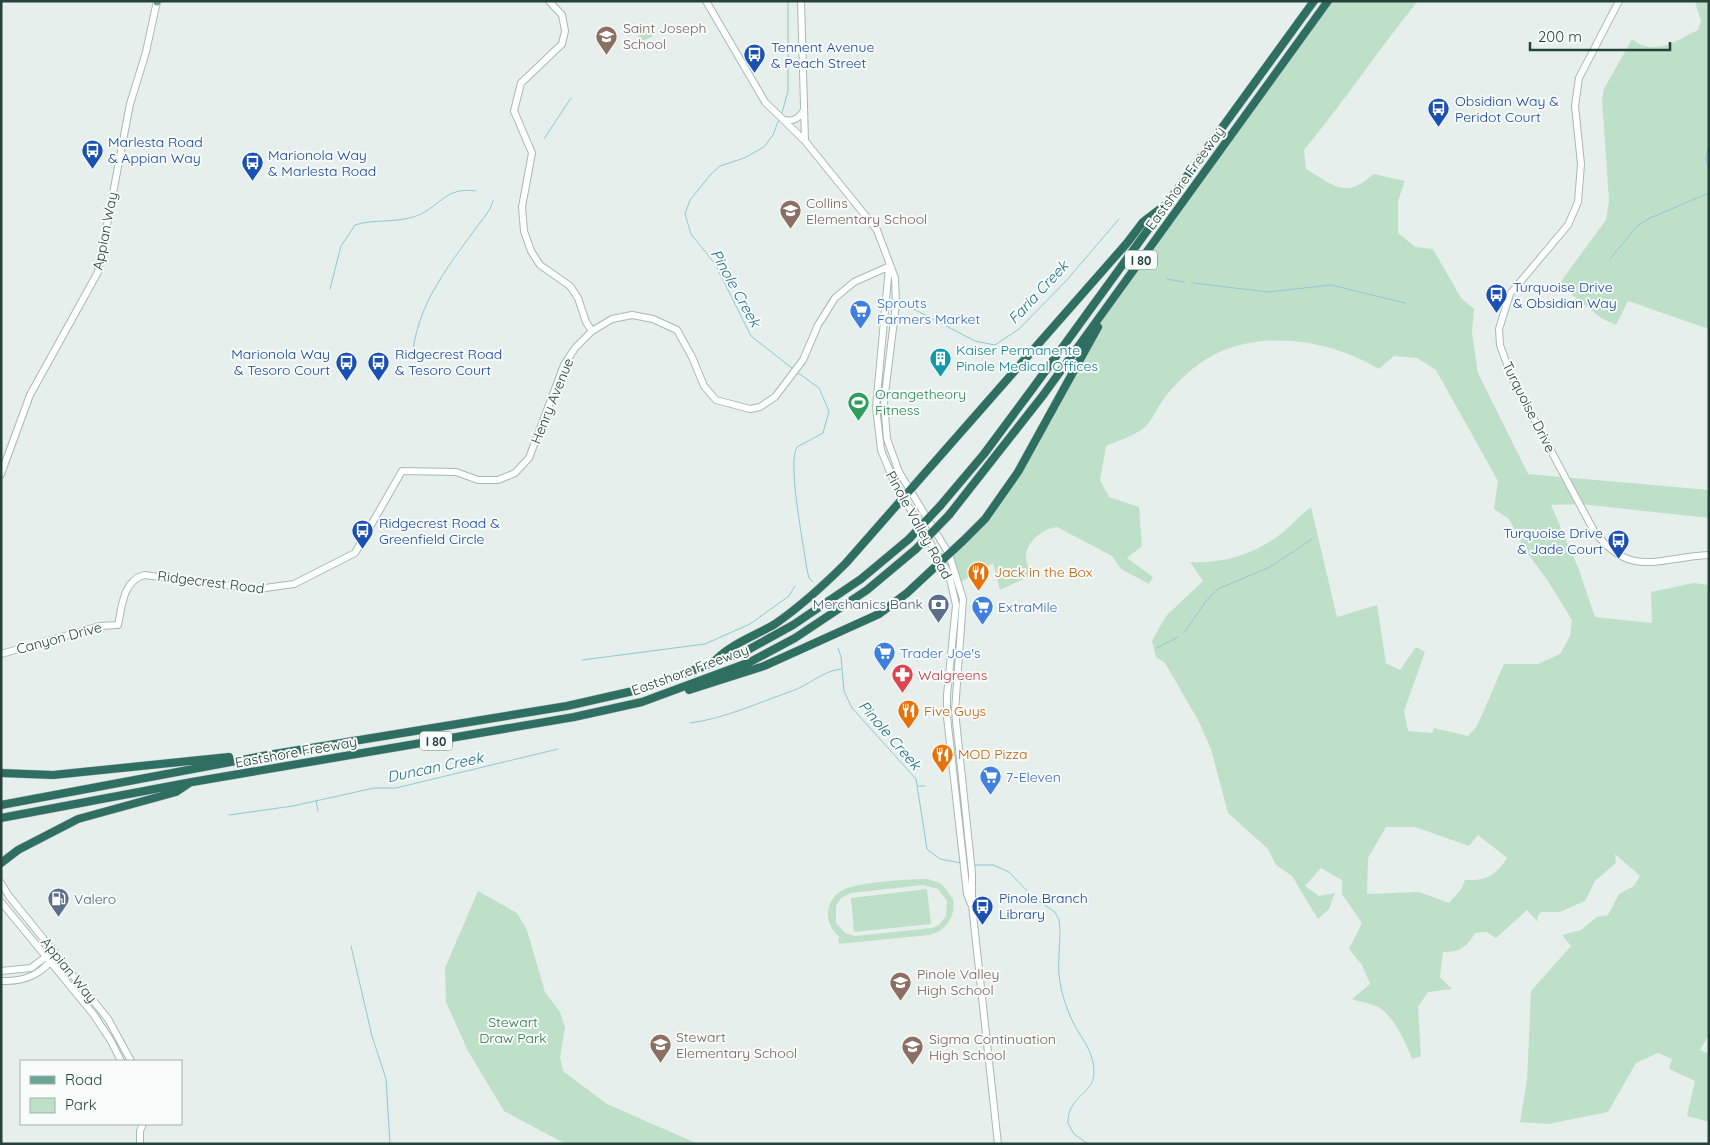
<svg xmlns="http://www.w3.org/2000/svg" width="1710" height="1145" font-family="Quicksand,sans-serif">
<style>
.green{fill:#bfe0c8;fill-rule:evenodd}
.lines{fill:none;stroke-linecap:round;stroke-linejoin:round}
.stream{stroke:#8ec9d4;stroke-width:1}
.secondary-casing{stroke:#a4bbb3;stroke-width:8}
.primary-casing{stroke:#c2cac8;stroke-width:9}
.highway-casing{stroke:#c2cac8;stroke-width:9}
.secondary{stroke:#fff;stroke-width:6}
.primary{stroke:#6aa596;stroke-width:7}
.highway{stroke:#2f6f62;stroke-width:8}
.highway-bridge-casing{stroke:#c2cac8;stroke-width:9;stroke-linecap:butt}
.highway-bridge{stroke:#2f6f62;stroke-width:8}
.labels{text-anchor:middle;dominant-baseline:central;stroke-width:4;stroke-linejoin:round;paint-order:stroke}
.shield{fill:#f7fbf9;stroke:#637a73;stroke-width:1}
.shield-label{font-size:12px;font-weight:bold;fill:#24423a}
.education-label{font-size:14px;fill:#785e54;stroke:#f7fbf9;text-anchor:start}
.transit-label{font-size:14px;fill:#164399;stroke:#f7fbf9;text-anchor:start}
.street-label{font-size:14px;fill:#24423a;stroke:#f7fbf9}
.shop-label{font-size:14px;fill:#366cbe;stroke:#f7fbf9;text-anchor:start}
.culture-label{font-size:14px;fill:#0d838f;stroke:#f7fbf9;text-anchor:start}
.leisure-label{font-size:14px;fill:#27864d;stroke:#f7fbf9;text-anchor:start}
.food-label{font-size:14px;fill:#c56008;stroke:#f7fbf9;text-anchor:start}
.service-label{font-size:14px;fill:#4e5e75;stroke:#f7fbf9;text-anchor:end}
.health-label{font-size:14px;fill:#be3a42;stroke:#f7fbf9;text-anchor:start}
.park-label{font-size:14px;fill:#2d7a4b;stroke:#f7fbf9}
.water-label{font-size:15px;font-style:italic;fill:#1c6f80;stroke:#f7fbf9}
</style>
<rect width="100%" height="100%" fill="#e6efeb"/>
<path class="green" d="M1328 1H1418C1378 50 1344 102 1304 150L1306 169C1333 185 1346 200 1373 174L1405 181 1398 201V233L1415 247 1433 249 1461 298 1474 309 1472 333 1478 373 1528 474 1709 490V518L1580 504 1551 505 1579 570 1595 617 1652 623 1651 592 1694 583 1709 585V1034L1700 1050 1709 1054V1122L1687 1116 1695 1081 1669 1069 1672 1059 1658 1053 1636 1063 1608 1112 1548 1124 1520 1122 1527 1080 1531 991 1571 946 1562 935 1581 930 1597 917 1608 915 1619 894 1634 886 1640 876 1615 854 1616 863 1595 881 1585 901 1560 912H1541L1537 917 1538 922 1527 910 1496 938 1487 932 1475 933C1468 946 1459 953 1443 952L1440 977 1452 989 1428 992 1418 1007 1421 1056 1412 1059C1406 1043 1394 1016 1378 1007 1371 1003 1360 1002 1352 999L1370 984 1362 965 1349 949 1362 923 1342 894V880L1321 868 1305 886 1319 896 1335 893 1329 909 1318 919 1292 876 1276 865 1268 849 1228 813 1211 749 1198 720 1165 663 1156 657 1152 641 1166 616 1203 581 1190 562C1223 564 1256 554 1282 533 1292 525 1300 515 1311 507L1337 617 1377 605 1386 663 1400 670 1416 647 1425 652 1404 711 1408 731 1432 733 1434 728 1468 736 1477 726 1504 664H1538L1560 654 1570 636 1572 620 1548 581 1525 550 1509 519 1494 509 1498 481 1436 370 1417 358 1394 356 1379 369C1325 336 1241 325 1189 372 1180 380 1170 390 1163 400 1157 408 1152 421 1144 428 1134 436 1117 441 1106 446L1100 480 1109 497 1139 507 1142 546 1127 558 1153 577 1149 584 1121 569 1112 556 1057 527C1043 529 1028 540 1026 555 1025 561 1030 570 1032 575L1000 590 993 563 959 583 949 554 1005 491 1075 365 1125 282ZM1386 827H1415L1469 846 1478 835 1507 858C1495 876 1487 881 1465 880L1462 888 1449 903 1419 892 1367 894 1368 858Z
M1695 1H1709V329L1628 301 1616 325 1601 318 1559 284 1606 220 1609 201 1602 99 1604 89 1632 39C1654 57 1676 41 1698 30L1701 21Z
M648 28 653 36 641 42 637 34Z
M928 879 942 884 953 899C956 917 946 931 929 935L839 944 838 938H841C832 931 827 922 828 911 829 902 835 894 843 890 857 882 910 879 928 879ZM923 885 938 889 947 901 946 916 939 925 932 928 855 936 845 933 836 923V906L841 898 851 893Z
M927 889 931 924 854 932 851 898Z
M478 891 517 913 527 930 545 992 560 1012 565 1027 560 1057 563 1071 607 1104 698 1144H566L504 1111 468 1051 446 1002 445 968Z"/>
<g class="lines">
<path class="stream" d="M782 113 788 91V1
M779 119 773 135 764 147 744 158 720 166 711 174 690 200 685 214 691 234 715 264 751 336 792 368
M544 139 571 98
M1709 143 1706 158 1709 173
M1610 259 1637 226 1650 218 1709 193
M1167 279 1184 282
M1193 283 1268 292 1331 285 1405 303
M330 289 341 246 355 225C373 219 394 223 413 217 440 209 443 186 476 191
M904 304 975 341 995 345 1019 329 1066 281 1119 219
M413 350C420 295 459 253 490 209L493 201
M797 372 819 388 829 411 823 433 797 447C787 463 804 547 807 570L809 578 813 582
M1184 633 1206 601 1218 589 1270 567 1312 539
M838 648 841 657 844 691 852 708 916 779 927 849 940 859 961 863
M1157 648 1178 637
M582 660 705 644 750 624 789 596 795 586
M690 723C727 718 757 703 792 691 809 685 823 671 841 669
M918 786H925
M316 800 318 811
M229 815 293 806 374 788H396L558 749
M974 865H993L1009 872 1034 898 1055 912 1059 920C1061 933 1059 945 1059 958 1057 979 1063 999 1071 1018 1080 1038 1095 1051 1094 1074 1093 1094 1067 1097 1068 1123L1074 1134 1088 1144
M351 946 372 1036 386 1079 390 1144"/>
<defs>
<path id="secondary" d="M549 1 562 15 565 31 562 44 521 83 514 111 532 153 522 207 524 231 531 251 540 265 570 286 578 298 586 322 592 331
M706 1 765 102 805 141 877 230 895 278 896 304 884 402 887 439 899 472 949 554 963 599 955 711 972 873V905L998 1144
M801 1 805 141
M1619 1 1579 78 1575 106 1581 164 1578 202 1568 225 1510 294 1499 329 1500 345 1512 378 1594 531C1631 580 1659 557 1709 555
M784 120C794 122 799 118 804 110
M889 267 876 407 881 450 895 484 949 574 956 605 947 695V717L967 894 971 904
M1 474 30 395 98 272 130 104 146 52 157 1
M1 654 100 626 118 625C122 606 123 581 144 575L258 589 294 584 355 553 402 471 456 472 478 480H498L515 473 529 458 564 365 575 348 592 331 612 319 632 315 653 319 677 330 692 357 704 386 716 400 750 409 760 407 775 397 803 360 818 325 835 298 854 282 890 266
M1 883 9 896 108 1019 131 1061
M1 902 94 1015 111 1041 121 1061
M1 971 31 968 47 956
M1 981C24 982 46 974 55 952
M140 1144V1131L143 1124"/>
<path id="primary" d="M157 1V2"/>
<path id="highway" d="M940 506 984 454 1033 388 1314 1
M949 515 1044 394 1328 1
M713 663C728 645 755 636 775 624 801 606 824 585 846 563L1127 243 1143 222 1164 206
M689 690 764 666 879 614 907 593 964 540 985 519 1018 472 1098 327
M1 773 53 775 229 757
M1 805 268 755 567 706 642 689 746 651 793 625 861 579 909 539
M1 818 192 782 574 717 642 702 750 662 795 638 867 590 916 549
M1 863 18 850 78 819 176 792 188 784"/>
</defs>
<use href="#secondary" class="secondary-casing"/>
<use href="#primary" class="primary-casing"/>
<use href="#highway" class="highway-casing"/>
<use href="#secondary" class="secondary"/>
<use href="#primary" class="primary"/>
<use href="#highway" class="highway"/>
<defs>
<path id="highway-bridge" d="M909 539 940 506
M916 549 949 515"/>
</defs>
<use href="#highway-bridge" class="highway-bridge-casing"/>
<use href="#highway-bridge" class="highway-bridge"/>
</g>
<defs>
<symbol id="school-pin" viewBox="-11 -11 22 30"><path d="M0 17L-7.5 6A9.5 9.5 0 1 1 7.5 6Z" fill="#8d6e63" stroke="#f7fbf9"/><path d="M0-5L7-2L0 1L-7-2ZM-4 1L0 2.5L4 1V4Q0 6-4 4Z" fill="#fff"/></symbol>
<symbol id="bus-pin" viewBox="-11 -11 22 30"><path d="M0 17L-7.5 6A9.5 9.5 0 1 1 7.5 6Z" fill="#1a4fb4" stroke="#f7fbf9"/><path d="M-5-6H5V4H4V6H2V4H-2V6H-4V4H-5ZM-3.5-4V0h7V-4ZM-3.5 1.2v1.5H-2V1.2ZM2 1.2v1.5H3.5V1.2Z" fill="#fff"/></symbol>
<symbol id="supermarket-pin" viewBox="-11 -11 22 30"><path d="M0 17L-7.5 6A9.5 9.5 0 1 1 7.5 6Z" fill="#3f7fe0" stroke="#f7fbf9"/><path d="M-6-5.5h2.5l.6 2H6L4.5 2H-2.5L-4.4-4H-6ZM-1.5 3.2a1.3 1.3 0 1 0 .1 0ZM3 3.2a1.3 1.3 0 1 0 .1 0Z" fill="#fff"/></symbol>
<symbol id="building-pin" viewBox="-11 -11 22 30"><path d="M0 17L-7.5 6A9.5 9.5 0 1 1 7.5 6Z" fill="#0f9aa8" stroke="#f7fbf9"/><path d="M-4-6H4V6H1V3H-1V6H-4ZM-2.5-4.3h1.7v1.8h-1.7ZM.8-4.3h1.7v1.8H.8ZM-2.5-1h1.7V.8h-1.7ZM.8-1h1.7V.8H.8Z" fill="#fff"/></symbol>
<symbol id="stadium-pin" viewBox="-11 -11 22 30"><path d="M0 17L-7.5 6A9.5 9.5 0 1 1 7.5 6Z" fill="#2e9e5b" stroke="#f7fbf9"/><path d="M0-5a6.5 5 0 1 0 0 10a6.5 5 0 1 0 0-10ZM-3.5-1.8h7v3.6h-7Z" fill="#fff"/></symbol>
<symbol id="restaurant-pin" viewBox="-11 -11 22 30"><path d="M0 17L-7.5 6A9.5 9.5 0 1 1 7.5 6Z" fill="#e8710a" stroke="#f7fbf9"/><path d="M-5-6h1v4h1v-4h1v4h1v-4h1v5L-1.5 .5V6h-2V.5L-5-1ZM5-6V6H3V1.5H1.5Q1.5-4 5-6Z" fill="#fff"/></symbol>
<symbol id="bank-pin" viewBox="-11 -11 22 30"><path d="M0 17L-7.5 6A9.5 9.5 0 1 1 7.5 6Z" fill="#5c6f8a" stroke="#f7fbf9"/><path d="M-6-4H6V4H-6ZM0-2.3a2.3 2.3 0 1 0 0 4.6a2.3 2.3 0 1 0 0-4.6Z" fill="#fff"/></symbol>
<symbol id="pharmacy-pin" viewBox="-11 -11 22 30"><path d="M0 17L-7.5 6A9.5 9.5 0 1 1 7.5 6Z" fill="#e0444e" stroke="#f7fbf9"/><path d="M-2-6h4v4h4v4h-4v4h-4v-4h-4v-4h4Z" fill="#fff"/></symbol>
<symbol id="fuel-pin" viewBox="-11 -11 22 30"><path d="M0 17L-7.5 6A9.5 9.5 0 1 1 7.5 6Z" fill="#5c6f8a" stroke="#f7fbf9"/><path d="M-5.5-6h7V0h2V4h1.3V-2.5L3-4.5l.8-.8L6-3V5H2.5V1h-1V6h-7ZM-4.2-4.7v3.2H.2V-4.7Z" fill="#fff"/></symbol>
</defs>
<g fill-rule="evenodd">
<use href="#school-pin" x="594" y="24" width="25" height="34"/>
<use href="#bus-pin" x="742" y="42" width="25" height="34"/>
<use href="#bus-pin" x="1426" y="96" width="25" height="34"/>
<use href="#bus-pin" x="80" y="138" width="25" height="34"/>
<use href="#bus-pin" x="240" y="150" width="25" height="34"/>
<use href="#school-pin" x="778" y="198" width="25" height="34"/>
<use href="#bus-pin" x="1484" y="282" width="25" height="34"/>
<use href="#supermarket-pin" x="848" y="298" width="25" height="34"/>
<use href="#building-pin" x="928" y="346" width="25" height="34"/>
<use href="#bus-pin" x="334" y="350" width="25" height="34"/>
<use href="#bus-pin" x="366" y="350" width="25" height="34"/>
<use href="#stadium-pin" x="846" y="390" width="25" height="34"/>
<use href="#bus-pin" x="350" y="518" width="25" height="34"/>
<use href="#bus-pin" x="1606" y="528" width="25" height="34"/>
<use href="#restaurant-pin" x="966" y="560" width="25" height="34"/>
<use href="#bank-pin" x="926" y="592" width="25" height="34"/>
<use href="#supermarket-pin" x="970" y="594" width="25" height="34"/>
<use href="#supermarket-pin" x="872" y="640" width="25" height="34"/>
<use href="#pharmacy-pin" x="890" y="662" width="25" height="34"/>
<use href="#restaurant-pin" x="896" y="698" width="25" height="34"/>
<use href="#restaurant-pin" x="930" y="742" width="25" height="34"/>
<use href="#supermarket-pin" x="978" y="764" width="25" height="34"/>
<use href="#fuel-pin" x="46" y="886" width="25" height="34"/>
<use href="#bus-pin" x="970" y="894" width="25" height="34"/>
<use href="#school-pin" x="888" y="970" width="25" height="34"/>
<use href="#school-pin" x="648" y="1032" width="25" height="34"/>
<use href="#school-pin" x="900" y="1034" width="25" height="34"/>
</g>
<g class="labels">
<g class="shield">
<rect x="1125" y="250.5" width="32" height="19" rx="4"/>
<rect x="420" y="731.5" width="32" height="19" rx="4"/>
</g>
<g class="shield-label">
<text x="1141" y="260">I 80</text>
<text x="436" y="741">I 80</text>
</g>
<g class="education-label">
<text x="623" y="28">Saint Joseph<tspan x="623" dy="16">School</tspan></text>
<text x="806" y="203">Collins<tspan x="806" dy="16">Elementary School</tspan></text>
<text x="917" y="974">Pinole Valley<tspan x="917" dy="16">High School</tspan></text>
<text x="676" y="1037">Stewart<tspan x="676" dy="16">Elementary School</tspan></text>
<text x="929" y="1039">Sigma Continuation<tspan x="929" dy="16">High School</tspan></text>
</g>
<g class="transit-label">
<text x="771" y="47">Tennent Avenue<tspan x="771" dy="16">&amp; Peach Street</tspan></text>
<text x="1455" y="101">Obsidian Way &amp;<tspan x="1455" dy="16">Peridot Court</tspan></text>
<text x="108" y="142">Marlesta Road<tspan x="108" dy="16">&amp; Appian Way</tspan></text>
<text x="268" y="155">Marionola Way<tspan x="268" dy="16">&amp; Marlesta Road</tspan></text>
<text x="1513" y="287">Turquoise Drive<tspan x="1513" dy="16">&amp; Obsidian Way</tspan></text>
<text x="330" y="354" text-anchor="end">Marionola Way<tspan x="330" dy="16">&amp; Tesoro Court</tspan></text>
<text x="395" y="354">Ridgecrest Road<tspan x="395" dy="16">&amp; Tesoro Court</tspan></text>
<text x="379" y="523">Ridgecrest Road &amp;<tspan x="379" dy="16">Greenfield Circle</tspan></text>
<text x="1603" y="533" text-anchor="end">Turquoise Drive<tspan x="1603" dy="16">&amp; Jade Court</tspan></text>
<text x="999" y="898">Pinole Branch<tspan x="999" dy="16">Library</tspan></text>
</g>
<g class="street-label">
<text transform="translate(1185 178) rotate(-54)">Eastshore Freeway</text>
<text transform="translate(105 231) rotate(-79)">Appian Way</text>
<text transform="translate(552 401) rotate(-68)">Henry Avenue</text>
<text transform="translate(1529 407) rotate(63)">Turquoise Drive</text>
<text transform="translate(919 525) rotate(61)">Pinole Valley Road</text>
<text transform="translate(211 582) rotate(7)">Ridgecrest Road</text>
<text transform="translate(59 638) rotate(-15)">Canyon Drive</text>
<text transform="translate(690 670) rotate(-20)">Eastshore Freeway</text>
<text transform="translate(296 752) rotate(-10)">Eastshore Freeway</text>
<text transform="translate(69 970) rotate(51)">Appian Way</text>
</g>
<g class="shop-label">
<text x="877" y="303">Sprouts<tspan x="877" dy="16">Farmers Market</tspan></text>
<text x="998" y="607">ExtraMile</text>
<text x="900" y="653">Trader Joe's</text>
<text x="1006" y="777">7-Eleven</text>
</g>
<g class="culture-label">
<text x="956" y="350">Kaiser Permanente<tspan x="956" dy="16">Pinole Medical Offices</tspan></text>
</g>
<g class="leisure-label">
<text x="875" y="394">Orangetheory<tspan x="875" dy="16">Fitness</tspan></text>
</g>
<g class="food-label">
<text x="994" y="572">Jack in the Box</text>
<text x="924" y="711">Five Guys</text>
<text x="958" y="754">MOD Pizza</text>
</g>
<g class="service-label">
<text x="923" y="604">Merchanics Bank</text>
<text x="74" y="899" text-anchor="start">Valero</text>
</g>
<g class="health-label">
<text x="918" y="675">Walgreens</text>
</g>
<g class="park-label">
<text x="513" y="1022">Stewart<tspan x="513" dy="16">Draw Park</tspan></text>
</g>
<g class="water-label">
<text transform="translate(736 288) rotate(61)">Pinole Creek</text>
<text transform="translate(1038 292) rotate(-47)">Faria Creek</text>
<text transform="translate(890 735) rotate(49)">Pinole Creek</text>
<text transform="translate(435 767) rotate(-12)">Duncan Creek</text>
</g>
</g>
<rect width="1710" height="1145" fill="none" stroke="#24423a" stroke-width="5"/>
<rect x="20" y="1060" width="162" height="65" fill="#f7fbf9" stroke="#a3b1ad"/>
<rect x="30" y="1076" width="25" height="8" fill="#6aa596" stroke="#a3b1ad"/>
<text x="65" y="1085" font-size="15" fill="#24423a">Road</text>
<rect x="30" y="1098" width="25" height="15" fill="#bfe0c8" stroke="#a3b1ad"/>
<text x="65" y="1110" font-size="15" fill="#24423a">Park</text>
<path d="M1530 42v8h140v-8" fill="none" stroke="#24423a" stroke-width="2.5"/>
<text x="1538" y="42" font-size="15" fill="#24423a" stroke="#f7fbf9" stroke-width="4" paint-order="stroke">200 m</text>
</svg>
